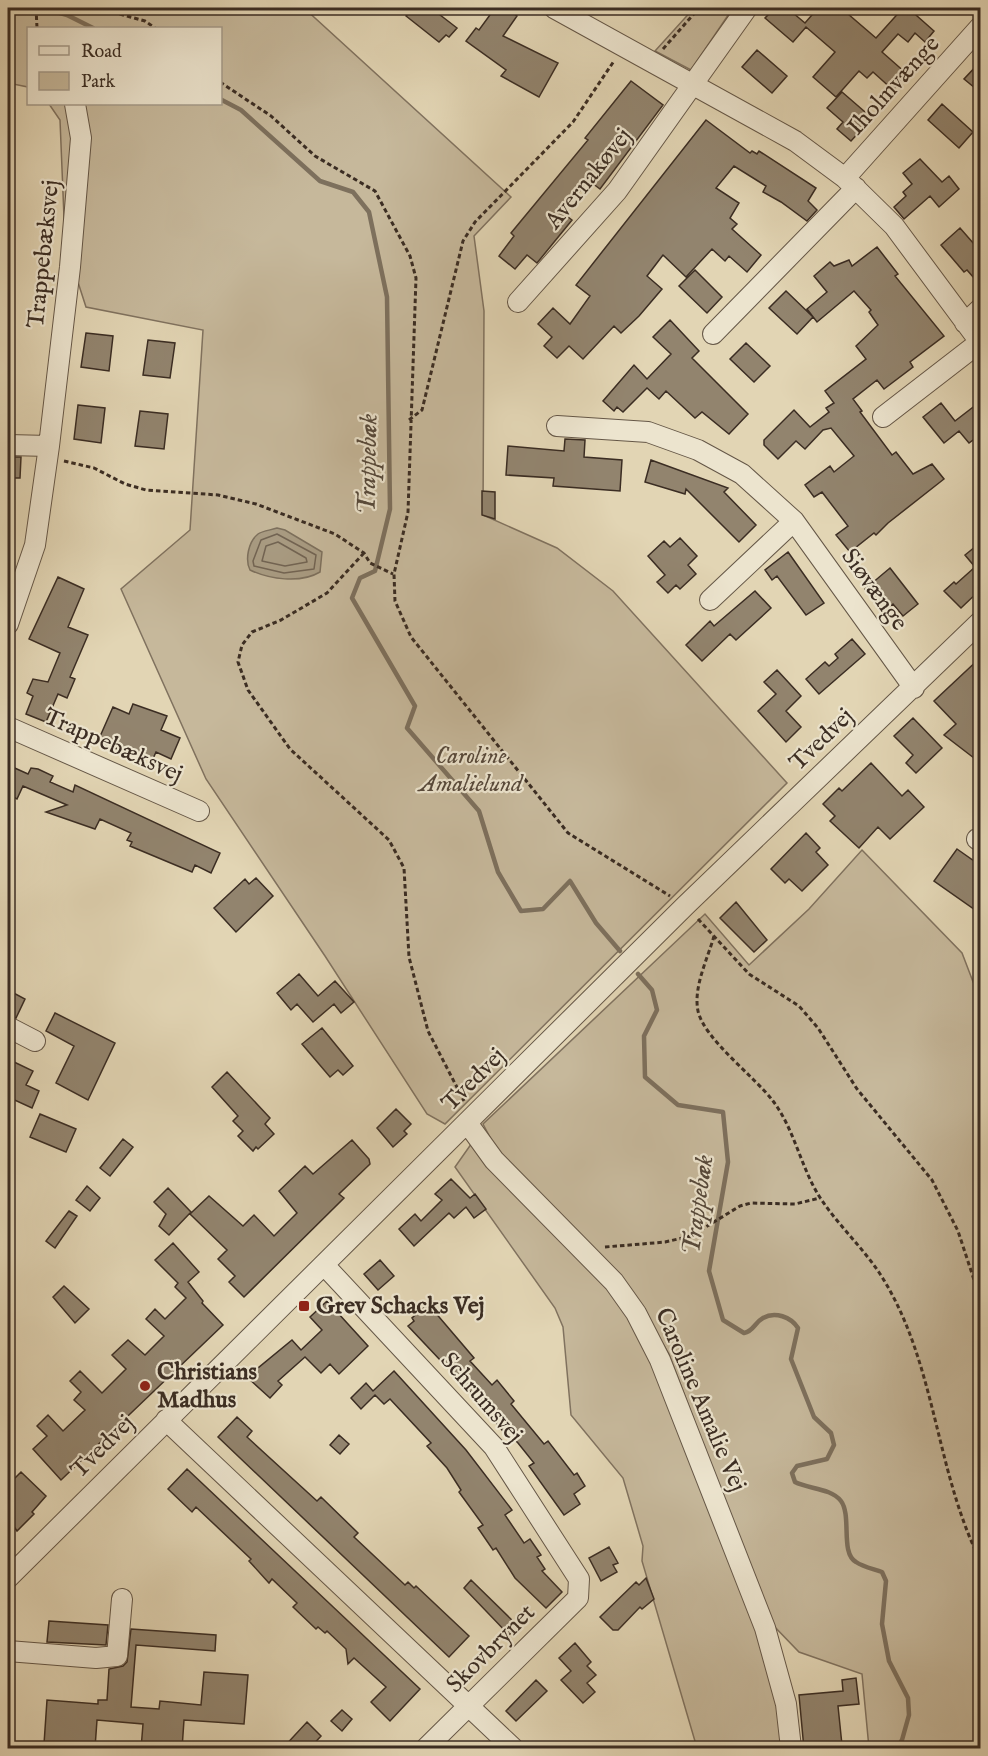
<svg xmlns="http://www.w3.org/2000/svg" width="988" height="1756" font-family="'IM FELL English',serif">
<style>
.green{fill:#c6b89b;stroke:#80725f;stroke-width:1.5}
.water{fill:#a99c83;stroke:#7d705d;stroke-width:1.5}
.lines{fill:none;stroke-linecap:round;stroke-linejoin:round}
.shore{stroke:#726453;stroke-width:1.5}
.stream{stroke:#7d705d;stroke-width:4.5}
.building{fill:#92846e;stroke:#3b2d23;stroke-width:1.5}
.minor-casing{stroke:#655747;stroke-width:22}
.path{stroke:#3b2d23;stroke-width:3;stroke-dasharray:4.5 3;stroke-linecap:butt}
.minor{stroke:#ece4ce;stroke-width:20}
.poi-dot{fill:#8f2418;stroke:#ece4ce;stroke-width:2}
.labels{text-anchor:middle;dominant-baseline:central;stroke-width:4.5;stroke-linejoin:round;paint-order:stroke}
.street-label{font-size:24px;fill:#3b2d23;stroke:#ece4ce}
.park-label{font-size:24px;font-style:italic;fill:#57493b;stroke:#ece4ce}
.poi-label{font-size:24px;font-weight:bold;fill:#3b2d23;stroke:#ece4ce;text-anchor:start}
.water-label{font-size:26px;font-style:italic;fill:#56493b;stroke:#ece4ce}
</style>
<rect width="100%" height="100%" fill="#e2d5b4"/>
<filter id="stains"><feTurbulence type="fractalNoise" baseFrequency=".00333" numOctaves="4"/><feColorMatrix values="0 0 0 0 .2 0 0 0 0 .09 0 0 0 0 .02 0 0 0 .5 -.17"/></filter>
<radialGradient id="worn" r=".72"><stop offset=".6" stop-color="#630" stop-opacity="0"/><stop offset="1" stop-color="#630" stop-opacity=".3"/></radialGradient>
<path class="green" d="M8 8H304L511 197 474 236 484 311 483 515 557 548 613 591 787 783 445 1124 427 1114 325 956 206 779 121 589 190 530 203 330 86 307 65 242 60 120 49 104H220V28H28V87L8 83Z
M694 8H733L691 70 655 51Z
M862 850 962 953 980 1000V1748H869L862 1674 799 1652 771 1623 669 1354 640 1305 501 1158 483 1124 705 914 749 965 809 909Z
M474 1140 610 1286 654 1361 759 1629 779 1707 784 1748H697L642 1561 643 1546 623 1478 571 1415 563 1327 555 1308 455 1167Z"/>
<path class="water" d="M277 528 285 530 322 552 320 572C300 584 269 579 250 570 245 560 248 542 258 534 262 531 271 530 277 528Z"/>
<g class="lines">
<path class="shore" d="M277 534 316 555 314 569 284 573 254 566 253 561 261 540Z
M278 542 306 558 307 562 285 566 262 561 266 546Z"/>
<path class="stream" d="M46 9 67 15 93 28
M220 99 241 110 320 181 353 192 369 212 387 297 390 509 375 571 360 578 352 598 415 706 407 728 479 811 498 872 521 911 543 909 570 881 596 923 620 951
M638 974 652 990 657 1010 644 1036 645 1077 678 1105 723 1112 728 1162 709 1271 723 1320 744 1333C754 1331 754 1323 763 1318 775 1311 791 1317 798 1328L791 1359 814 1417 831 1433 834 1445 827 1459 797 1466 792 1473 795 1482C808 1489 831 1488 841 1501 852 1516 840 1553 856 1562 863 1567 874 1569 882 1572L886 1581 882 1624 889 1661 908 1698 909 1715 902 1740 897 1748"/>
</g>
<path class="building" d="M413 8H431L457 28 449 37 446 35 439 42 406 16Z
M495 8H505L517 16 503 36 558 63 539 97 501 76 506 70 466 41 476 28 479 30Z
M775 8H787L805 23 818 8H841L876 38 903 8H908L934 31 925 42 915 33 908 42 898 34 882 52 907 74 893 90 873 72 867 78 859 71 836 97 813 77 835 52 806 27 793 42 765 18Z
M757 50 787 76 772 93 742 67Z
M981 61V93L964 79Z
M631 81 663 105 600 189 588 180 563 213 572 220 537 263 527 255 515 269 499 256 514 236 511 233 588 140 585 138Z
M842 92 872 118 851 141 837 129 843 122 827 108Z
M942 104 973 132 959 148 928 120Z
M706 120 750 153 752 151 757 154 759 151 816 188 808 201 817 210 807 221 781 202 763 192 766 186 734 166 716 188 739 203 730 218 737 224 732 229 761 255 747 272 729 256 725 261 712 249 686 277 663 255 647 276 662 289 639 316 621 333 614 326 583 359 569 346 557 358 544 346 552 337 538 324 553 308 570 324 590 296 576 285Z
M920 159 942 182 949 176 959 189 939 207 930 196 904 219 894 207 906 196 903 192 912 184 903 173Z
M960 228 981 252V286L967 270 964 272 941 245Z
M877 247 898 274 895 276 944 336 910 362 913 367 884 389 877 380 853 399 862 411 860 412 892 455 896 452 913 474 932 464 944 479 888 523 876 535 874 533 850 552 836 535 848 526 822 492 814 497 805 485 830 466 834 472 854 456 831 428 823 430 805 449 796 441 778 459 764 445V440L794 410 810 427 829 412 826 408 834 403 825 391 866 359 856 346 878 325 869 312 871 310 854 291 817 322 807 309 827 292 814 276 830 262 834 266 849 260 852 266Z
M695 270 722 297 707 313 679 286Z
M786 291 813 317 797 334 769 308Z
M670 320 699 351 692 358 748 414 729 434 702 412 695 418 666 391 659 399 647 388 623 412 617 407 614 411 603 401 634 365 647 379 671 354 653 337Z
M86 333 113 336 109 371 81 367Z
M148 340 175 343 170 378 143 375Z
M746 343 770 366 754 382 730 359Z
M981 401V434L969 443 959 431 944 443 923 417 941 403 955 421Z
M78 405 105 408 101 443 74 439Z
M140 411 168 414 164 449 135 446Z
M565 439 585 440 584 457 622 460 620 491 553 486 554 478 506 475 508 446 564 451Z
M8 457H21L20 478H8Z
M651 460 728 488 724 492 756 525 739 542 686 489 685 494 645 482Z
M482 491 495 492V519L482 515Z
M680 538 697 556 688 565 696 574 680 589 676 585 668 593 657 582 665 575 648 556 664 541 670 547Z
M981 542V589L961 608 944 591 954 582 956 584 975 567 965 555Z
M788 552 824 603 806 615 777 576 772 580 765 570Z
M890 568 918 604 903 616 893 604 883 612 865 589Z
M58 577 84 589 68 627 88 635 70 677 75 679 67 698 58 694 46 722 26 714 33 696 27 693 33 679 48 682 60 653 29 639Z
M755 591 771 608 736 640 730 634 702 661 686 645 710 621 714 626Z
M852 639 865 654 819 694 806 679 825 662 829 666 838 658 835 654Z
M981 657V749L974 758 944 735 956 724 934 701Z
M777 670 801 696 786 711 801 727 786 742 758 711 776 694 764 682Z
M133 704 167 716 161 730 180 738 171 759 156 752 152 761 120 746 119 750 98 741 113 707 129 714Z
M913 718 942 748 916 773 906 763 913 755 894 736Z
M871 763 902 796 908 790 924 807 890 839 878 827 859 848 830 821 835 816 823 804 839 788 842 791Z
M8 765 28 774 31 768 38 769 53 776 50 782 73 792 75 785 220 853 211 873 195 865 192 872 130 846 132 842 127 840 131 833 100 819 95 829 46 812 67 805 23 786 17 799 8 794Z
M806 833 820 848 816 852 828 865 802 891 789 879 785 883 771 869Z
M957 849 981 866V914L934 881Z
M256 878 273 896 236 932 214 908 245 879 249 884Z
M736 902 767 940 754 952 720 918Z
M299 974 318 996 335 981 354 1002 341 1013 334 1004 313 1022 297 1004 291 1010 277 993Z
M8 990 25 999 16 1018 8 1015Z
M55 1013 115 1043 88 1100 56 1083 74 1046 46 1031Z
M322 1028 353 1066 343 1075 338 1070 330 1077 302 1044Z
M12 1061 33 1071 26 1085 39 1091 32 1108 8 1097V1070Z
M227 1072 270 1118 265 1124 274 1134 258 1149 256 1147 253 1151 238 1136 243 1131 233 1121 238 1116 212 1087Z
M396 1109 411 1124 404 1131 407 1134 393 1147 377 1128Z
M40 1114 76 1129 66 1152 30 1137Z
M123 1139 133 1147 110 1176 100 1168Z
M352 1140 369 1159 370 1164 339 1194 344 1198 244 1297 229 1282 235 1276 218 1259 227 1250 190 1214 209 1196 243 1226 254 1215 274 1236 297 1213 279 1191 305 1166 313 1174Z
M451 1179 470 1198 475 1194 486 1209 474 1218 466 1207 454 1218 449 1213 414 1246 399 1229 415 1214 421 1221 442 1200 435 1194Z
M87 1186 100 1198 90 1211 76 1200Z
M168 1188 191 1212 169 1235 159 1226 166 1214 154 1202Z
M69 1211 77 1216 55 1248 46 1241Z
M173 1243 199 1272 188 1282 203 1301 202 1303 223 1325 61 1480 33 1449 47 1436 37 1426 48 1415 63 1431 85 1410 74 1400 81 1392 70 1381 80 1371 102 1393 126 1369 112 1355 128 1340 145 1355 164 1336 146 1319 155 1309 165 1319 186 1298 175 1287 178 1283 155 1260Z
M380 1260 394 1276 378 1290 364 1274Z
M64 1286 89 1309 75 1323 53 1297Z
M327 1301 368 1346 339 1374 330 1364 321 1373 305 1357 278 1381 282 1385 270 1398 247 1377 292 1340 301 1350 322 1330 310 1317Z
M428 1304 474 1358 470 1361 492 1385 497 1380 514 1401 511 1404 544 1444 548 1441 574 1475 577 1473 585 1486 574 1494 580 1504 564 1515 529 1466 534 1463 518 1443 514 1439 511 1441 476 1398 408 1326 414 1321 412 1318Z
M394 1371 466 1450 512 1510 505 1515 524 1543 530 1539 541 1555 537 1557 545 1569 542 1571 562 1592 546 1608 515 1578 496 1548 493 1550 478 1528 483 1525 459 1492 461 1490 447 1468 427 1446 431 1443 390 1399 384 1404 375 1395 361 1409 351 1398 366 1383 373 1391Z
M237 1417 252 1431 247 1437 317 1501 321 1497 358 1533 354 1537 405 1585 408 1582 414 1588 416 1586 469 1636 449 1657 218 1437Z
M339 1435 349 1444 340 1454 330 1445Z
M187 1469 420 1689 390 1721 371 1702 386 1687 354 1658 348 1664 346 1649 327 1631 325 1633 318 1627 316 1629 293 1607 297 1603 272 1579 269 1583 249 1561 251 1559 196 1507 192 1512 168 1489Z
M21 1472 46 1496 32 1512 34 1514 17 1531 15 1528 8 1535V1485Z
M609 1547 618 1563 613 1565 617 1572 601 1581 589 1558Z
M646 1578 654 1599 642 1609 640 1607 618 1630H613L600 1617 636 1582 639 1585Z
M471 1580 518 1626 509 1635 464 1588Z
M49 1621 108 1625 106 1645 47 1642Z
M131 1629 216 1635 215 1651 136 1645 131 1707 159 1709 160 1701 201 1705 204 1672 248 1675 244 1724 184 1720 182 1749H141L143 1724 97 1720 95 1748 44 1744 47 1700 98 1704V1700H107L109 1669 123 1666 127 1662Z
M575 1643 591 1662 587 1666 596 1675 587 1683 595 1692 583 1703 561 1680 571 1671 559 1658Z
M856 1678 859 1704 838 1706 842 1745 832 1746V1749H804L799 1695 843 1691 842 1680Z
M536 1680 547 1691 516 1721 506 1711Z
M342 1710 352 1719 342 1731 331 1721Z
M307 1722 321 1736 309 1749H282Z"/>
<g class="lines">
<defs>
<path id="minor" d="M554 8 795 141 845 178 894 226 980 342
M845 178 980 27
M518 302 617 191 747 8
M965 323 980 309
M713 334 856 188
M883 417 980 342
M557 426 648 432 698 450 742 474 794 521 914 688
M8 445 49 446
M710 600 794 521
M8 624 35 545 49 446 70 267 81 138 75 104
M8 727 199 811
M977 839 980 841
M8 1027 35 1041
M468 1124 494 1160 614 1282 636 1313 660 1360 765 1628 786 1704 791 1748
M325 1266 494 1447 579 1579 578 1598 426 1748
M166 1420 513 1748
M8 1578 686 905 980 622
M8 1651 96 1658 117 1656 122 1599"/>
</defs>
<use href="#minor" class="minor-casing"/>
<path class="path" d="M36 8 37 28
M98 8 145 21 155 28
M663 49 699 8
M220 82 271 116 315 156 375 191 410 256 416 278 408 512 394 574 395 601 411 637 568 833 670 896
M409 420 422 410 463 241 475 222 573 122 614 61
M64 461 94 468 125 484 146 490 218 495 256 504 335 534 364 553 370 563 393 574
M364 553 327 593 281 620 252 632 242 645 238 662 248 690 290 749 389 840 404 868 409 957 428 1031 464 1101
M698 919 749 974 799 1006 818 1028 857 1089 932 1180 958 1231 980 1298
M714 936C708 958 693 987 698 1011 704 1039 755 1077 773 1101 795 1130 801 1169 821 1199 840 1228 867 1251 885 1282 936 1367 936 1472 980 1560
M605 1247 665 1242 691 1236 740 1206 751 1203 795 1204 820 1198"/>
<use href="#minor" class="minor"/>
</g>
<g class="poi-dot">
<rect x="298" y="1300" width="12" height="12" rx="3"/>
<circle cx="145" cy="1386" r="6"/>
</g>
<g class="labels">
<g class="street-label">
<text transform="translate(894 86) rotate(-48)">Iholmvænge</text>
<text transform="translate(589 179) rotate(-51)">Avernakøvej</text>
<text transform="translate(44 254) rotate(-84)">Trappebæksvej</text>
<text transform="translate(874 590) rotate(54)">Siøvænge</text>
<text transform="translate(822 740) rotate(-44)">Tvedvej</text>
<text transform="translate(113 746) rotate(24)">Trappebæksvej</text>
<text transform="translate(474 1080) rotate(-45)">Tvedvej</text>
<text transform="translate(481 1398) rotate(49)">Schrumsvej</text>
<text transform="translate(700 1400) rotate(67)">Caroline Amalie Vej</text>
<text transform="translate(103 1447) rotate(-45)">Tvedvej</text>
<text transform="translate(491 1649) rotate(-45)">Skovbrynet</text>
</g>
<g class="park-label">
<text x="471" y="756">Caroline<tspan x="471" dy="28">Amalielund</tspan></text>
</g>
<g class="poi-label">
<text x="316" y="1306">Grev Schacks Vej</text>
<text x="157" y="1372">Christians<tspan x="157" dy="28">Madhus</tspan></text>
</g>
<g class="water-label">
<text transform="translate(368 464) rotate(-89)">Trappebæk</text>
<text transform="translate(698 1205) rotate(-82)">Trappebæk</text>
</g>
</g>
<rect width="988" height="1756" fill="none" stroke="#e2d5b4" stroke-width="30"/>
<rect x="9" y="9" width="970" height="1738" fill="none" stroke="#3b2d23" stroke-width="3"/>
<rect x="15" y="15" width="958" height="1726" fill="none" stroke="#3b2d23" stroke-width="1.5"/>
<rect x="27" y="27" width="195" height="78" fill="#ece4ce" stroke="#a59b8a" stroke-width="1.5"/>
<rect x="39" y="46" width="30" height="9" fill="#ece4ce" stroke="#a59b8a" stroke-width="1.5"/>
<text x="81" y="57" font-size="18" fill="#3b2d23">Road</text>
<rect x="39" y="72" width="30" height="18" fill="#c6b89b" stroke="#a59b8a" stroke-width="1.5"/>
<text x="81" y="87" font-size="18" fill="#3b2d23">Park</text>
<rect width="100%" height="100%" filter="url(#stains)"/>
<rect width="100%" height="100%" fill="url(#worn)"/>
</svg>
